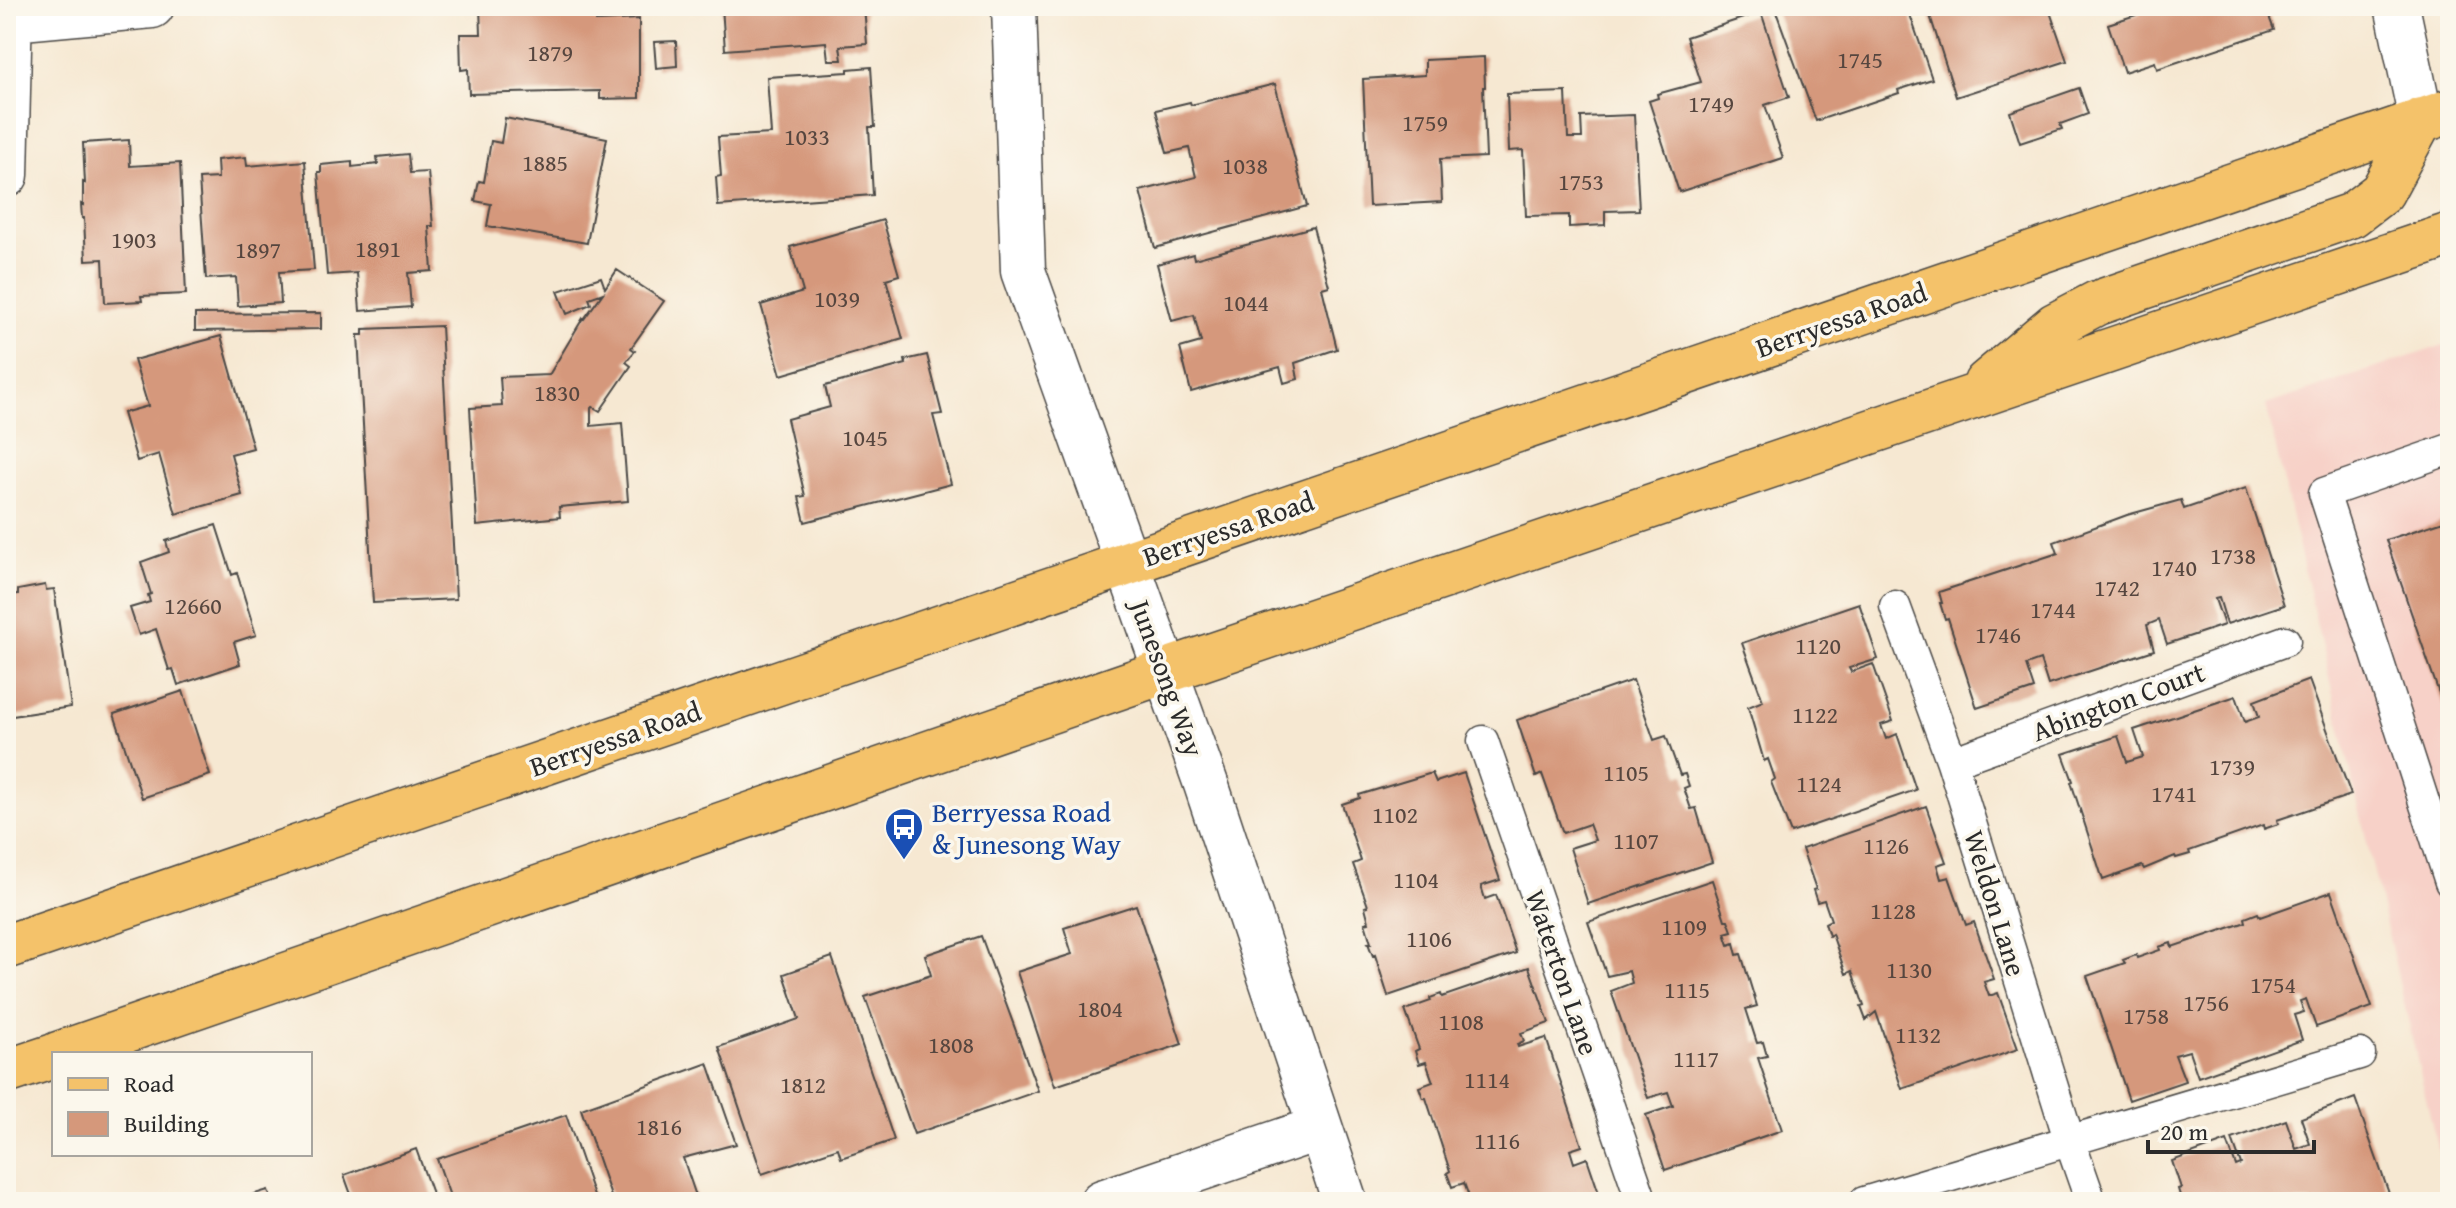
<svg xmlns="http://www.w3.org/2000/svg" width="2456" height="1208" font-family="'Gentium Book Plus',serif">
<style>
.built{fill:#f7d1c8}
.building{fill:#d5987b}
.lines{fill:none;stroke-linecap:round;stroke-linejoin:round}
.service-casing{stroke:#494744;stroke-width:33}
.minor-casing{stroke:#494744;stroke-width:47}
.primary-casing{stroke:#494744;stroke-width:47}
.service{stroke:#fff;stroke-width:30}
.minor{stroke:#fff;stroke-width:44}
.primary{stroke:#f4c26a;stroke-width:44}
.labels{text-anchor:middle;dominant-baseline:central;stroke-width:7;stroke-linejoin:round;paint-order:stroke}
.number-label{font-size:24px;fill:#56463f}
.street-label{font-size:28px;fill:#2b2b2b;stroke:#fbf7ec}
.transit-label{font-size:28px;fill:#164399;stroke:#fbf7ec;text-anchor:start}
</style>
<rect width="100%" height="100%" fill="#fbf7ec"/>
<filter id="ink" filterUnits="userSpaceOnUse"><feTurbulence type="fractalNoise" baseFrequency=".0125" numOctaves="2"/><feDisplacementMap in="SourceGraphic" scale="16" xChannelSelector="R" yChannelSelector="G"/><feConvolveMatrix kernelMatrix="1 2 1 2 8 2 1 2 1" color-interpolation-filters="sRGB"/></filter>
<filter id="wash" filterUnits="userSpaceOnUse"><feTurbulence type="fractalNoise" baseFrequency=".006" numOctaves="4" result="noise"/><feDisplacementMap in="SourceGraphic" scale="32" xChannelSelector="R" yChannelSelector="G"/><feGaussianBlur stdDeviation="1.8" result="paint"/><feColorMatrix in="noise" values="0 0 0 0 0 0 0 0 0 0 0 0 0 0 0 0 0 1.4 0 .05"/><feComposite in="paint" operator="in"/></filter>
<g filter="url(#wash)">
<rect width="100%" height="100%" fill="#f6e8d2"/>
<path class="built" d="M2450 343V1202L2266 405Z"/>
<g id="blocks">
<path class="building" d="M480 6H596V21L639 19V98L600 99V91L469 94 468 69 461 70 460 34H481Z
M722 6H864L867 44 840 46 842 60H828L826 42 725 50Z
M1774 6H1907L1932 79 1898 90 1899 93 1816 121Z
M1927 6H2048L2067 61 1956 97Z
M2152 6H2265L2274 30 2157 69 2155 62 2124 72 2108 24 2139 14V12Z
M1761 12 1789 97 1765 105 1783 158 1679 192 1649 101 1658 98 1657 94 1701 82 1686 37Z
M676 41 677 66 656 68 654 42Z
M1484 57 1485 87H1483L1486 157 1440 159 1442 202 1369 206 1363 79 1425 75V60Z
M871 67 875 127H869L873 195 718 206 716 177 721 176 718 137 771 134 767 77 848 72V69Z
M1275 84 1307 206 1155 248 1140 191 1196 177 1189 148 1167 153 1156 110 1190 102 1191 105Z
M2079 88 2088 114 2060 124 2062 129 2020 143 2010 112Z
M1566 92 1568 138H1582L1581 117 1634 115 1639 210 1605 211V225L1569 227V215L1526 216 1523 150 1509 151 1507 94Z
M505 118 607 138 587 243 487 226 491 204 475 201 479 181 484 182 491 141 501 143Z
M129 140 130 166 180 163 186 294 141 296 142 301 105 303 103 259 86 260 84 218H82L81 204 83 205V182L85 183 83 143Z
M408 154 410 173 428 172 433 226H429L432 271 408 273 411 307 360 311 357 273 327 275 318 172H321V165L352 162V167L378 164 377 157Z
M246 157 247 166 305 161 314 270 279 272 281 303 238 306 236 277 206 279 199 179 218 178 217 160Z
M883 220 899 275 886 279 903 339 781 375 761 305 803 292 790 247Z
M1313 227 1329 286 1322 288 1337 349 1295 363 1298 379 1284 383 1280 367 1191 392 1180 348 1201 342 1194 315 1172 321 1157 264 1193 254 1194 259Z
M617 270 664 301 631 348 635 351 626 362 631 366 600 411 593 407 591 408V426L622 423 628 501 559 507 560 517 477 526 470 408 502 406 500 377 549 375 583 318 584 319 603 293 589 298 591 304 567 314 558 291 601 277 605 288Z
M321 313V329L195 331V314Z
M441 326 456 599 373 603 358 335H363V329Z
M221 336 253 448 231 454 242 495 176 514 159 454 137 461 123 413 148 406 134 360Z
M927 355 942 414 933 415 951 484 805 522 799 497 805 496 787 419 830 407 825 386 906 364 905 360Z
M2246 488 2284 605 2227 624 2219 598 2215 599 2224 625 2167 644 2159 620 2147 625 2154 650 2048 685 2040 660 2026 665 2034 689 1977 708 1948 618 1945 619 1940 603H1942L1939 592 2058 553 2054 542 2127 515 2181 500 2184 509Z
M2450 519V725L2386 540Z
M216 525 232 575 237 573 256 635 234 642 240 664 178 685 173 669 169 670 156 629 139 635 130 608 150 602 148 595 151 594 141 562 169 552 166 541Z
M45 585 46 590 54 589 71 707 6 717V595L18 594V590Z
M1859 603 1878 659 1849 668 1851 672 1873 664 1893 721 1881 725 1886 739 1897 734 1916 790 1791 833 1771 782 1775 779 1768 759 1764 761 1748 707 1763 701 1742 643Z
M1633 680 1654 740 1666 736 1680 775 1685 774 1689 786 1684 788 1691 809 1696 808 1712 862 1588 904 1570 848 1595 840 1589 824 1563 833 1542 774 1536 777 1517 720Z
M2309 680 2351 795 2277 820 2278 824 2264 829 2263 825 2189 851 2190 854 2176 858 2175 856 2144 869 2142 866 2103 880 2071 782 2073 781 2063 754 2118 736 2127 762 2143 757 2134 730 2236 696 2245 722 2259 717 2254 701Z
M183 691 210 775 142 798 114 714Z
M1432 773 1436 782 1464 773 1500 880 1481 886 1485 899 1496 895 1516 953 1388 996 1375 955 1373 956 1368 943H1371L1365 923 1369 922 1365 907 1368 906 1353 864 1361 861 1342 804 1360 798 1359 795Z
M1926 806 1946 862 1937 865 1941 879 1949 877 1966 925 1974 922 1994 979 1984 982 1989 996 1998 993 2018 1049 1902 1089 1876 1012 1866 1020 1861 1007 1864 1006 1852 971 1846 974 1832 934 1829 936 1825 923 1831 920 1824 900 1817 902 1813 890 1816 889 1802 849Z
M1712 880 1725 920H1728L1732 931 1725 933 1729 945 1734 943 1737 955 1741 954 1757 1006 1746 1009 1757 1043 1763 1042 1767 1056 1758 1058 1782 1130 1665 1170 1646 1115 1673 1106 1668 1092 1648 1098 1611 991 1632 983 1629 971 1607 976 1588 922Z
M2331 892 2372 1007 2316 1027 2306 999 2300 1001 2304 1012 2294 1015 2302 1040 2198 1077 2189 1051 2175 1055 2185 1081 2129 1100 2087 976 2125 963 2123 960 2136 955 2137 958 2160 950 2159 947 2171 943 2172 947 2246 922 2245 918 2258 913 2260 917Z
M1136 905 1182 1044 1055 1086 1017 972 1072 954 1064 928Z
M981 936 1038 1091 914 1134 865 997 931 975 925 955Z
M832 957 894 1140 841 1158 838 1148 762 1174 719 1047 799 1019 784 974Z
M1529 967 1549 1023 1521 1033 1524 1041 1517 1044 1518 1047 1546 1038 1582 1146 1570 1150 1574 1163 1587 1158 1602 1202H1471L1464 1183 1452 1187 1447 1173 1450 1171 1426 1098H1423L1419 1087 1433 1082 1426 1062 1419 1064 1415 1051 1419 1049 1405 1010 1431 1001 1430 998 1441 994 1442 997Z
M708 1063 736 1144 683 1158 698 1202H613L581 1109Z
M2355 1098 2392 1202H2182L2178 1189 2181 1188 2172 1161 2227 1141 2236 1166 2241 1164 2232 1139 2286 1120 2296 1149 2310 1144 2301 1118Z
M566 1115 596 1202H452L437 1159Z
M416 1149 435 1202H347L353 1200 344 1175Z
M268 1190 272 1202H232V1201Z"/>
</g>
</g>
<g filter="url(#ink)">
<use href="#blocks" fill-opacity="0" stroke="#494744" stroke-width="2"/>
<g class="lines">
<defs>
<path id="service" d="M2450 449 2324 493 2450 882
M1895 606 1952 762 2069 1139 2091 1202
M1483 741 1642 1202
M1952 762 2285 641
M1864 1202 2360 1054"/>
<path id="minor" d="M1014 6 1023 271 1206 784 1345 1202
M2397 6 2421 120
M11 19 152 6
M6 175 10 6
M1102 1202 1320 1128"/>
<path id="primary" d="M1986 383 2055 325 2097 303 2352 215 2382 192 2421 120
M6 947 2450 111
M58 1054 1166 671 2450 235
M6 1072 54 1056"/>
</defs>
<use href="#service" class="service-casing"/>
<use href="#minor" class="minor-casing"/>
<use href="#primary" class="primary-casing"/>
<use href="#service" class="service"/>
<use href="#minor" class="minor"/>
<use href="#primary" class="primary"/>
</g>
</g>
<defs>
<symbol id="bus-pin" viewBox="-11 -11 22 30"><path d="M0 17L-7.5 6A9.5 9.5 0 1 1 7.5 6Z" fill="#1a4fb4" stroke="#fbf7ec"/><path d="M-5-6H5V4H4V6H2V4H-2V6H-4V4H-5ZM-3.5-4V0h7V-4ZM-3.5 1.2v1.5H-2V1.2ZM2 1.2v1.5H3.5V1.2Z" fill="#fff"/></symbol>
</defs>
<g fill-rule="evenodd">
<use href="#bus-pin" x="882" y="805" width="44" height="60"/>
</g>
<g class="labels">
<g class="number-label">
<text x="550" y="52">1879</text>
<text x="1860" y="59">1745</text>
<text x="1711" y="103">1749</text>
<text x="1425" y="122">1759</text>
<text x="807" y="136">1033</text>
<text x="545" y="162">1885</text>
<text x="1245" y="165">1038</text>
<text x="1581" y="181">1753</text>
<text x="134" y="239">1903</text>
<text x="378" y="248">1891</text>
<text x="258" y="249">1897</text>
<text x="837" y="298">1039</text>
<text x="1246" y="302">1044</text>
<text x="557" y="392">1830</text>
<text x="865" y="437">1045</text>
<text x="2233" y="555">1738</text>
<text x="2174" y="567">1740</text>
<text x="2117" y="587">1742</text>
<text x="193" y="605">12660</text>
<text x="2053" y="609">1744</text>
<text x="1998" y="634">1746</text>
<text x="1818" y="645">1120</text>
<text x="1815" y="714">1122</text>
<text x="2232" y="766">1739</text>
<text x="1626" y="772">1105</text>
<text x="1819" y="783">1124</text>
<text x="2174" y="793">1741</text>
<text x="1395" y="814">1102</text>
<text x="1636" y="840">1107</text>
<text x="1886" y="845">1126</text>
<text x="1416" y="879">1104</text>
<text x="1893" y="910">1128</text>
<text x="1684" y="926">1109</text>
<text x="1429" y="938">1106</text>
<text x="1909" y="969">1130</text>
<text x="2273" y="984">1754</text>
<text x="1687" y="989">1115</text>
<text x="2206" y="1002">1756</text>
<text x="1100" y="1008">1804</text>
<text x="2146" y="1015">1758</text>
<text x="1461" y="1021">1108</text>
<text x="1918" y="1034">1132</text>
<text x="951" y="1044">1808</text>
<text x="1696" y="1058">1117</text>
<text x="1487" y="1079">1114</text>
<text x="803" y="1084">1812</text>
<text x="659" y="1126">1816</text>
<text x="1497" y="1140">1116</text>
</g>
<g class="street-label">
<text transform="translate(1841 319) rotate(-19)">Berryessa Road</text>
<text transform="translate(1228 528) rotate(-19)">Berryessa Road</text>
<text transform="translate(1168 678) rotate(70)">Junesong Way</text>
<text transform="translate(2118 701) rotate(-20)">Abington Court</text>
<text transform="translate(615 738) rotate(-19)">Berryessa Road</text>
<text transform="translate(1996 903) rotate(73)">Weldon Lane</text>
<text transform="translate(1563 972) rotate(71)">Waterton Lane</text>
</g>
<g class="transit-label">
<text x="932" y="811">Berryessa Road<tspan x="932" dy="32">&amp; Junesong Way</tspan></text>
</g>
</g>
<rect width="2456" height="1208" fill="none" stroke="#fbf7ec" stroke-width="32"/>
<rect x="52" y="1052" width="260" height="104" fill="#fbf7ec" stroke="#a8a59f" stroke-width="2"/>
<rect x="68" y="1078" width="40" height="12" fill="#f4c26a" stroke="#a8a59f" stroke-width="2"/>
<text x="124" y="1092" font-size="24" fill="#2b2b2b">Road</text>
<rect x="68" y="1112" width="40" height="24" fill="#d5987b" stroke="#a8a59f" stroke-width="2"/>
<text x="124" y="1132" font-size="24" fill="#2b2b2b">Building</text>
<path d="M2148 1140v12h166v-12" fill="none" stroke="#2b2b2b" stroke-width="4"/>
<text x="2160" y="1140" font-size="24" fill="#2b2b2b" stroke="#fbf7ec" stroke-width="6" paint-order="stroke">20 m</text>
</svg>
